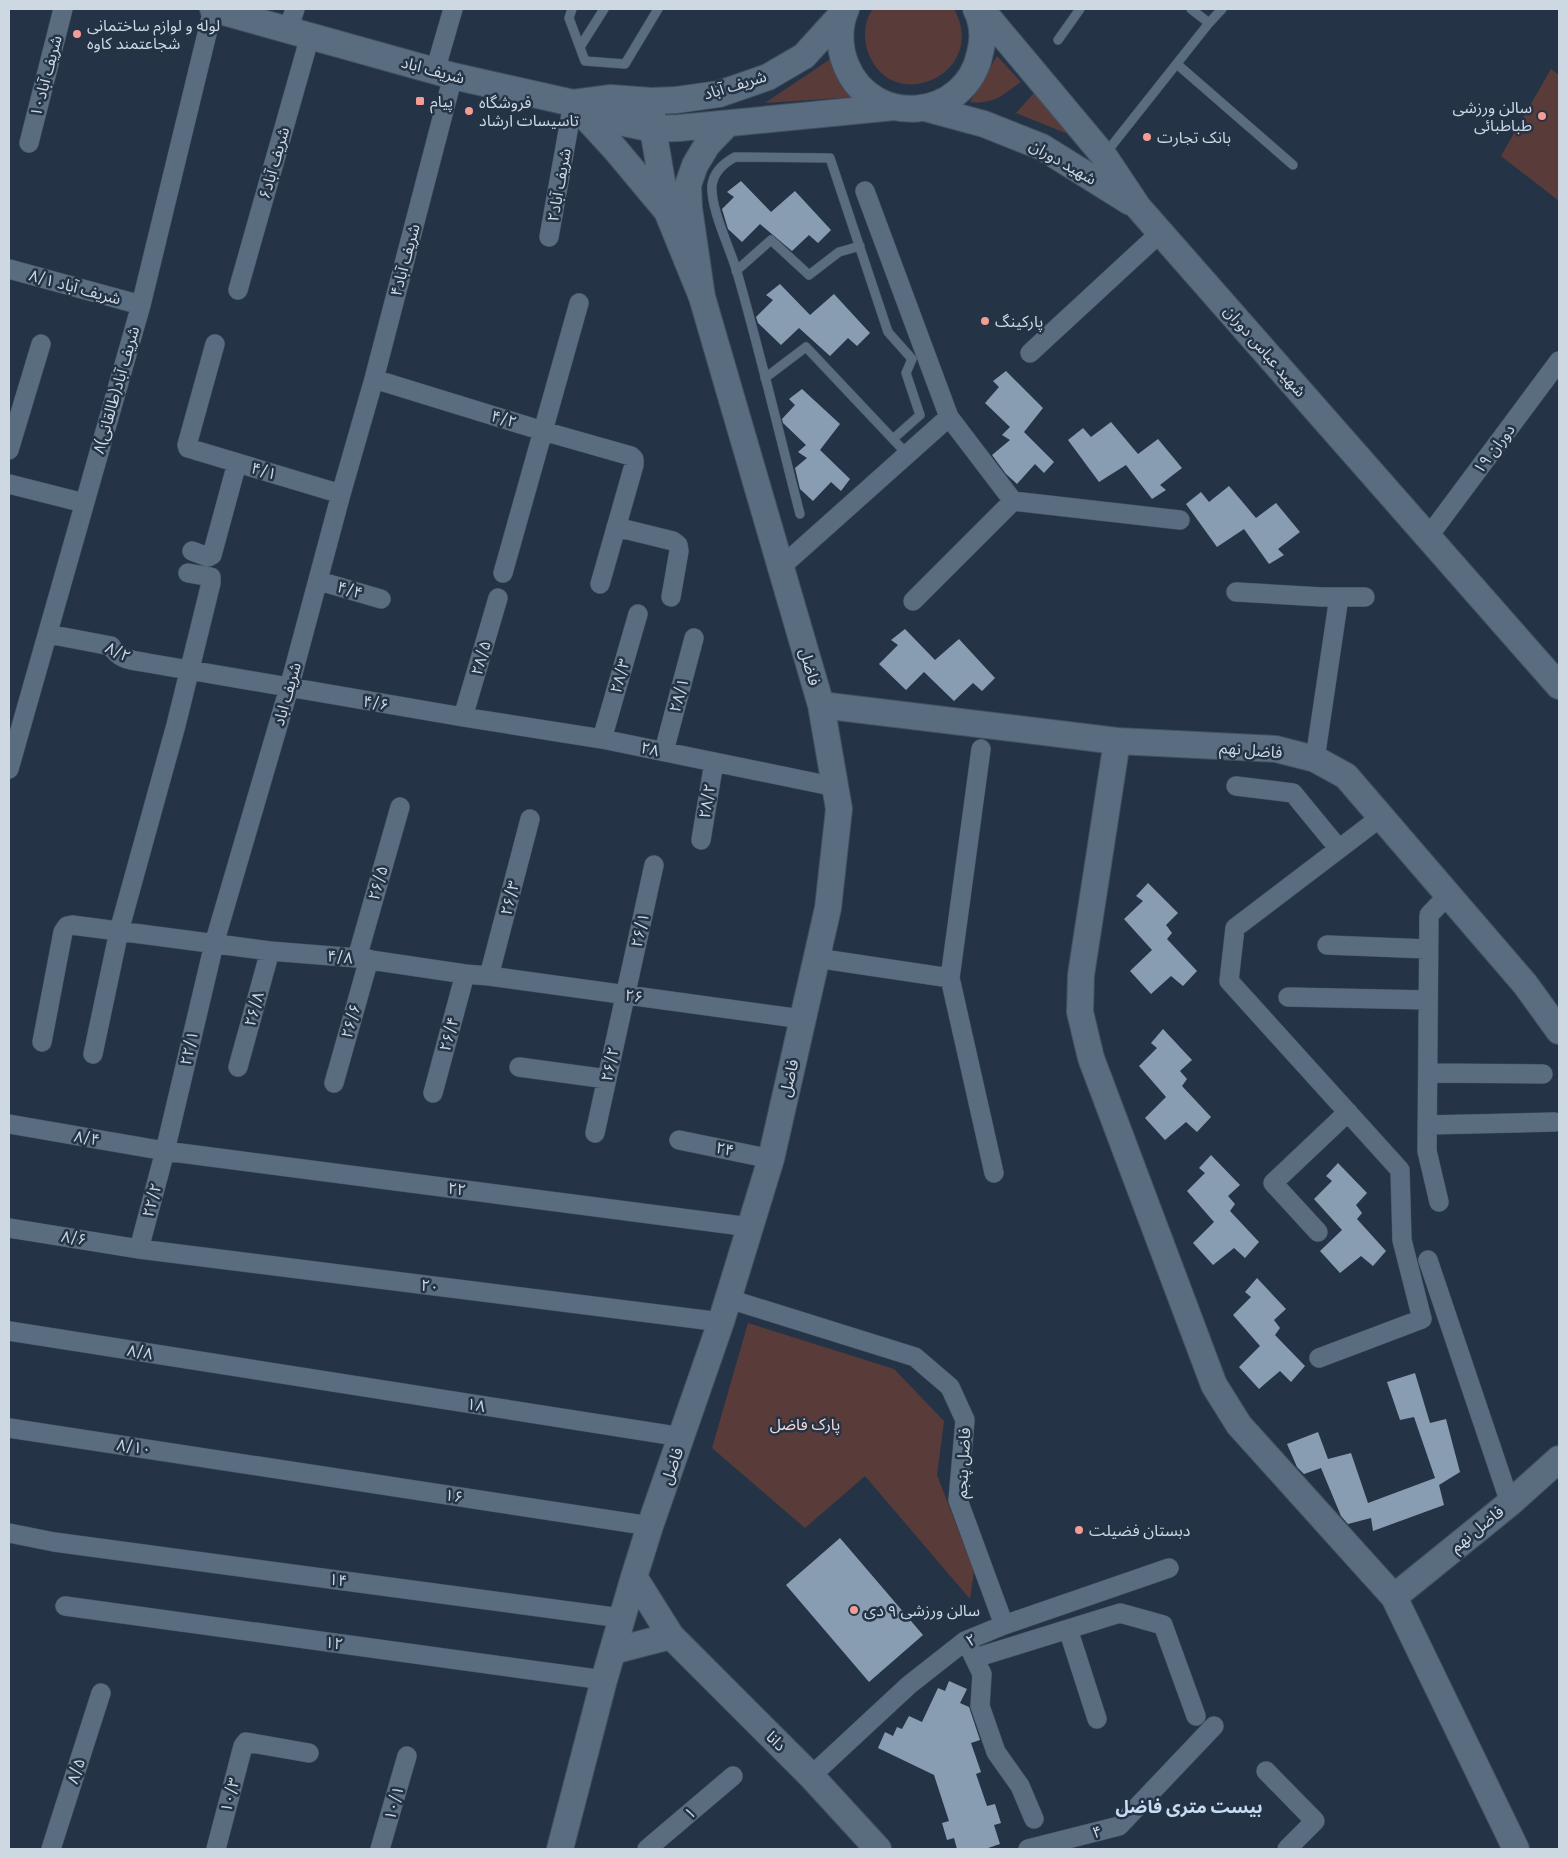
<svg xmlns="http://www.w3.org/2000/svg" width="1568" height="1858" font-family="'Fira Sans Condensed','Noto Sans Arabic',sans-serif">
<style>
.green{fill:#593c39}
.building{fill:#899db2}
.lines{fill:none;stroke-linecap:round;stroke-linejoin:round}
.lane-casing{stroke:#42515f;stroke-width:10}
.street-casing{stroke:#42515f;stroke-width:20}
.secondary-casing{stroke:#42515f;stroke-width:28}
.lane{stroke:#596c80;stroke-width:9}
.street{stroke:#596c80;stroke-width:19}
.secondary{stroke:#596c80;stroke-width:26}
.poi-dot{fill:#f59c94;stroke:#243446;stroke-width:2}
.labels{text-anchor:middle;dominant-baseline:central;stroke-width:5;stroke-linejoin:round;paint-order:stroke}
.poi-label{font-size:16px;fill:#cdd8e3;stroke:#243446;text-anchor:start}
.street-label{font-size:16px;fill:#cdd8e3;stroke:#243446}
.park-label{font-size:16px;fill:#f9d9d5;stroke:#243446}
.neighbourhood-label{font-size:18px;font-weight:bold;fill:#c7dcf2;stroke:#243446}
</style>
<rect width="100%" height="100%" fill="#243446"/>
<path class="green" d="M873 9H954C990 73 892 118 868 52 863 38 864 21 873 9Z
M997 56 1021 82C1002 95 994 105 970 102Z
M832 58 854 97 765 103Z
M1551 69 1559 75V201L1501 156Z
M1034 93 1073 136 1016 113Z
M748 1323 894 1369 944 1421 937 1475 974 1571 970 1599 865 1476 805 1528 712 1448Z"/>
<path class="building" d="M741 181 771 212 795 191 831 230 818 243 809 235 792 251 760 224 742 242 728 229 722 209 734 197 727 192Z
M780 284 810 315 834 294 870 333 857 346 848 338 830 356 799 328 781 345 758 323 756 317 773 300 766 295Z
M1006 371 1043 408 1024 432 1054 462 1044 473 1035 464 1017 484 1006 474 992 455 1010 440 1002 435 1010 427 985 403 999 387 993 381Z
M802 389 840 424 820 450 850 479 841 491 831 482 813 501 800 489 795 468 807 458 798 452 806 445 783 423 782 419 795 405 789 399Z
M1111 422 1138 454 1158 439 1182 468 1160 485 1166 490 1152 499 1126 465 1099 482 1068 440 1083 428 1091 437Z
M1229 486 1256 518 1276 503 1300 532 1278 549 1284 555 1269 564 1244 529 1217 547 1186 504 1201 492 1209 502Z
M905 629 935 660 959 639 995 678 982 691 973 683 954 701 924 672 906 690 879 664 898 645 891 640Z
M1148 883 1178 913 1166 925 1172 933 1167 939 1197 971 1183 986 1171 976 1151 994 1130 971 1152 950 1124 919 1143 901 1136 896Z
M1163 1029 1192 1060 1180 1071 1187 1079 1182 1086 1211 1117 1197 1132 1186 1122 1165 1140 1145 1118 1166 1097 1139 1066 1157 1048 1151 1043Z
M1211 1155 1240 1185 1228 1196 1235 1204 1230 1211 1259 1242 1245 1258 1234 1248 1213 1265 1193 1243 1214 1222 1187 1191 1205 1173 1199 1168Z
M1338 1163 1367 1193 1356 1205 1362 1213 1357 1219 1386 1251 1373 1266 1361 1256 1340 1273 1320 1251 1342 1230 1314 1199 1332 1181 1326 1176Z
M1257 1278 1286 1309 1274 1320 1280 1328 1275 1335 1305 1366 1291 1382 1280 1371 1259 1389 1239 1367 1260 1346 1233 1315 1251 1297 1245 1292Z
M1415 1373 1430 1423 1446 1419 1460 1472 1439 1485 1444 1505 1373 1531 1371 1518 1348 1524 1341 1516 1321 1468 1304 1474 1297 1467 1287 1444 1318 1432 1328 1459 1351 1453 1368 1503 1435 1478 1414 1417 1400 1420 1387 1382Z
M840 1538 923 1635 869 1682 786 1585Z
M949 1681 967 1689 960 1703 969 1707 980 1740 971 1743 981 1772 976 1774 987 1806 995 1804 1001 1823 994 1825 1000 1844 985 1849H957L954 1838 947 1840 942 1823 949 1821 934 1775 878 1748 885 1732 893 1736 897 1727 902 1729 909 1716 922 1722 938 1688 945 1691Z"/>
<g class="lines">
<defs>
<path id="lane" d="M572 9 569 18 585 61 625 64 658 9
M1209 23 1222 9
M1058 40 1080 9
M580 47 604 9
M1178 65 1293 165
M1105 154 1209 23 1191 9
M736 271 771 240 809 275 839 252 860 246
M765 378 806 347 907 454
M800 514C779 433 760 352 737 272 730 248 710 208 712 185 714 171 724 163 735 157L830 158 888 332 912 359 906 373 920 415 893 439"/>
<path id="street" d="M288 30 295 9
M435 71 453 9
M29 143 63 9
M865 191 949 417 1013 501 1180 520
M549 237 573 103
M9 269 141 305
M238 290 310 36
M215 344 187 445 188 448 341 494
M1030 353 1161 232
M374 379 543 431 631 456 634 459V465L600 584
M9 450 41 344
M9 484 84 503
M616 527 673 541 678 545 679 551 671 597
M1428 537 1559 361
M192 551 208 557 212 555 237 463
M781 567 949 417
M503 573 579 303
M319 581 381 599
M1236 592 1322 597H1365
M913 601 1013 501
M48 634 111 646C120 661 133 660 148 663L463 717 602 739 836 787
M463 717 498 598
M602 739 638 614
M981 749 950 978 994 1173
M664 751 694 638
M1315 759 1339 597
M9 769 141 305 213 9
M1236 786 1293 793 1339 849
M701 840 714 762
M1327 945 1428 949
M357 958 400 807
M816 958 950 978
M489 976 530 819
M1288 997 1428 1000
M42 1042 63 932 67 926 72 925 270 951 357 958 465 974 489 976 802 1019
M93 1054 119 931 176 725 211 583V577L188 573
M238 1067 270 951
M519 1067 607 1079
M1428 1073 1543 1074
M334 1083 369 959
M433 1093 465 974
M9 1124 165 1151 750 1227
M1427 1125 1555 1122
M595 1133 654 865
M679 1140 771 1159
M1439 1202 1427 1151 1429 915 1448 895
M9 1228 139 1249 721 1322
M1318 1232 1273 1183 1348 1112
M139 1249 165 1151 214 944 289 688 341 494 374 379 453 76
M1428 1260 1510 1503
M729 1299 915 1357 950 1387 965 1420 958 1500 1004 1625
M9 1331 682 1437
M1319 1358 1422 1319 1402 1240 1400 1170 1229 981 1235 928 1381 817
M9 1428 650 1526
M9 1533 54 1542 621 1618
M65 1606 604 1680
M1068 1629 1097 1719
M970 1649 982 1674 980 1706 996 1752 1020 1786 1034 1819
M975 1658 1120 1613 1163 1625 1196 1716
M1266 1771 1315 1821 1287 1849
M811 1776 909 1685 965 1641 1004 1625 1169 1568
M51 1849 101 1693
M216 1849 243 1746 246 1742 309 1753
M380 1849 407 1756
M647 1849 733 1776
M1028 1849 1119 1826 1214 1726"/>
<path id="secondary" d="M213 9 453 76 573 103 610 120 653 129 679 128 894 107
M846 9C838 27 839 48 846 65 872 129 966 121 980 53 984 38 983 23 976 9
M981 9 1104 156 1138 207 1559 686
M651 101 653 129 667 211 702 297 689 208 688 185 695 165 707 145 727 124
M573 103 611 98 651 101 676 100 719 94 768 77 804 56 844 12
M925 108 984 124 1042 147 1130 202
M580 111 615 149 666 210
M821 705 1117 741 1276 749 1315 759 1346 776 1525 984 1559 1031
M1117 741 1081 975 1080 1012 1091 1058 1214 1385 1239 1425 1394 1597 1516 1849
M634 1577 671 1636 811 1776 878 1849
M1394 1597 1510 1503 1559 1459
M613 1651 671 1636
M560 1849 604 1680 634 1577 650 1526 721 1322 771 1159 828 908 839 809 821 705 702 297"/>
</defs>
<use href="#lane" class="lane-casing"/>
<use href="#street" class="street-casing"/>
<use href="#secondary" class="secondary-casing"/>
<use href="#lane" class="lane"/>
<use href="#street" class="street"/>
<use href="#secondary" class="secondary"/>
</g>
<g class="poi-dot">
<circle cx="77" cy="34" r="5"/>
<rect x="415" y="96" width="10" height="10" rx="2.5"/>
<circle cx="469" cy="111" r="5"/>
<circle cx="1542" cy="116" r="5"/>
<circle cx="1147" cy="137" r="5"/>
<circle cx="985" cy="321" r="5"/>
<circle cx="1079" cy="1530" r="5"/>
<circle cx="854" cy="1610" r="5"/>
</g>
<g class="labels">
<g class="poi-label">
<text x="87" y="25">لوله و لوازم ساختمانی<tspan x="87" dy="18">شجاعتمند کاوه</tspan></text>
<text x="430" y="101">پیام</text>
<text x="479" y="102">فروشگاه<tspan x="479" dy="18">تاسیسات ارشاد</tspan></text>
<text x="1532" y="107" text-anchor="end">سالن ورزشی<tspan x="1532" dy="18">طباطبائی</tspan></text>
<text x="1157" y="137">بانک تجارت</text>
<text x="995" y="321">پارکینگ</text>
<text x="1089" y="1530">دبستان فضیلت</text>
<text x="864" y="1610">سالن ورزشی ۹ دی</text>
</g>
<g class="street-label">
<text transform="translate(433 70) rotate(15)">شریف اباد</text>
<text transform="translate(46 76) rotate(-75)">شریف آباد۱۰</text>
<text transform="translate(735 85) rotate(-17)">شریف آباد</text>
<text transform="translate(1063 162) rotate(30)">شهید دوران</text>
<text transform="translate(274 163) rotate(-74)">شریف آباد۶</text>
<text transform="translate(559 185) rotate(-80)">شریف آباد۲</text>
<text transform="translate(405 260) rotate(-75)">۴شریف آباد</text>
<text transform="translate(75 287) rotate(15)">شریف آباد ۸/۱</text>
<text transform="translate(1265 351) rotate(49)">شهید عباس دوران</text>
<text transform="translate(116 390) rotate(-74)">۸شریف آباد(طالقانی)</text>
<text transform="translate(504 419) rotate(17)">۴/۲</text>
<text transform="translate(1494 449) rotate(-53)">دوران ۱۹</text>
<text transform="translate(264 471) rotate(17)">۴/۱</text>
<text transform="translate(350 590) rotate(17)">۴/۴</text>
<text transform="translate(118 652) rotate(25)">۸/۲</text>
<text transform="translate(481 658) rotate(-74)">۲۸/۵</text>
<text transform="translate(810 667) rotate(74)">فاضل</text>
<text transform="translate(620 676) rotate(-74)">۲۸/۳</text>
<text transform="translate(287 694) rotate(-74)">شریف اباد</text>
<text transform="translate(679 695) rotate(-75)">۲۸/۱</text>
<text transform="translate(376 703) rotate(10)">۴/۶</text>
<text transform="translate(650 749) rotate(12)">۲۸</text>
<text transform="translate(1251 750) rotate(5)">فاضل نهم</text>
<text transform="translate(707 801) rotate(-80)">۲۸/۲</text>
<text transform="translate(378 883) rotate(-74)">۲۶/۵</text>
<text transform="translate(510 898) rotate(-76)">۲۶/۳</text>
<text transform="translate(640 930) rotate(-77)">۲۶/۱</text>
<text transform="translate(340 957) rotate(5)">۴/۸</text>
<text transform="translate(634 996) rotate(8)">۲۶</text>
<text transform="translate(254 1009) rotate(-75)">۲۶/۸</text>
<text transform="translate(351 1021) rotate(-74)">۲۶/۶</text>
<text transform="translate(449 1034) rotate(-75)">۲۶/۴</text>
<text transform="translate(189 1048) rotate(-77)">۲۲/۱</text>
<text transform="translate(610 1064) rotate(-78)">۲۶/۲</text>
<text transform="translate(789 1078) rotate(-77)">فاضل</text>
<text transform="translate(87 1138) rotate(10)">۸/۴</text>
<text transform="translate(725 1149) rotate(12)">۲۴</text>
<text transform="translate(457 1189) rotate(7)">۲۲</text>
<text transform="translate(152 1200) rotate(-75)">۲۲/۲</text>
<text transform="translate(74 1238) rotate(9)">۸/۶</text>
<text transform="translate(430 1286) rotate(7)">۲۰</text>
<text transform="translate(140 1352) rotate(9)">۸/۸</text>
<text transform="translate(476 1405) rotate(9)">۱۸</text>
<text transform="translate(134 1447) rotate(9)">۸/۱۰</text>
<text transform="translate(963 1463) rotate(-87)">فاضل پنجم</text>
<text transform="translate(672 1466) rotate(-70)">فاضل</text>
<text transform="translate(454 1496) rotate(9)">۱۶</text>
<text transform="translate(1477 1529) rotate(-39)">فاضل نهم</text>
<text transform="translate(338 1580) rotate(8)">۱۴</text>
<text transform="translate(971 1640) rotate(-27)">۲</text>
<text transform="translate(334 1643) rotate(8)">۱۲</text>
<text transform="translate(776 1741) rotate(45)">دانا</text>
<text transform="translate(76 1771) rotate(-72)">۸/۵</text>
<text transform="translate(230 1795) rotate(-75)">۱۰/۳</text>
<text transform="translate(394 1803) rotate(-74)">۱۰/۱</text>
<text transform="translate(690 1813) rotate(-40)">۱</text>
<text transform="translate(1097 1832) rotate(-14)">۴</text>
</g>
<g class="park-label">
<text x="805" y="1424">پارک فاضل</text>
</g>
<g class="neighbourhood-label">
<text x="1189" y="1807">بیست متری فاضل</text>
</g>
</g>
<rect width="1568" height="1858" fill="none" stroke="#cdd8e3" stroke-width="20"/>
</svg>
